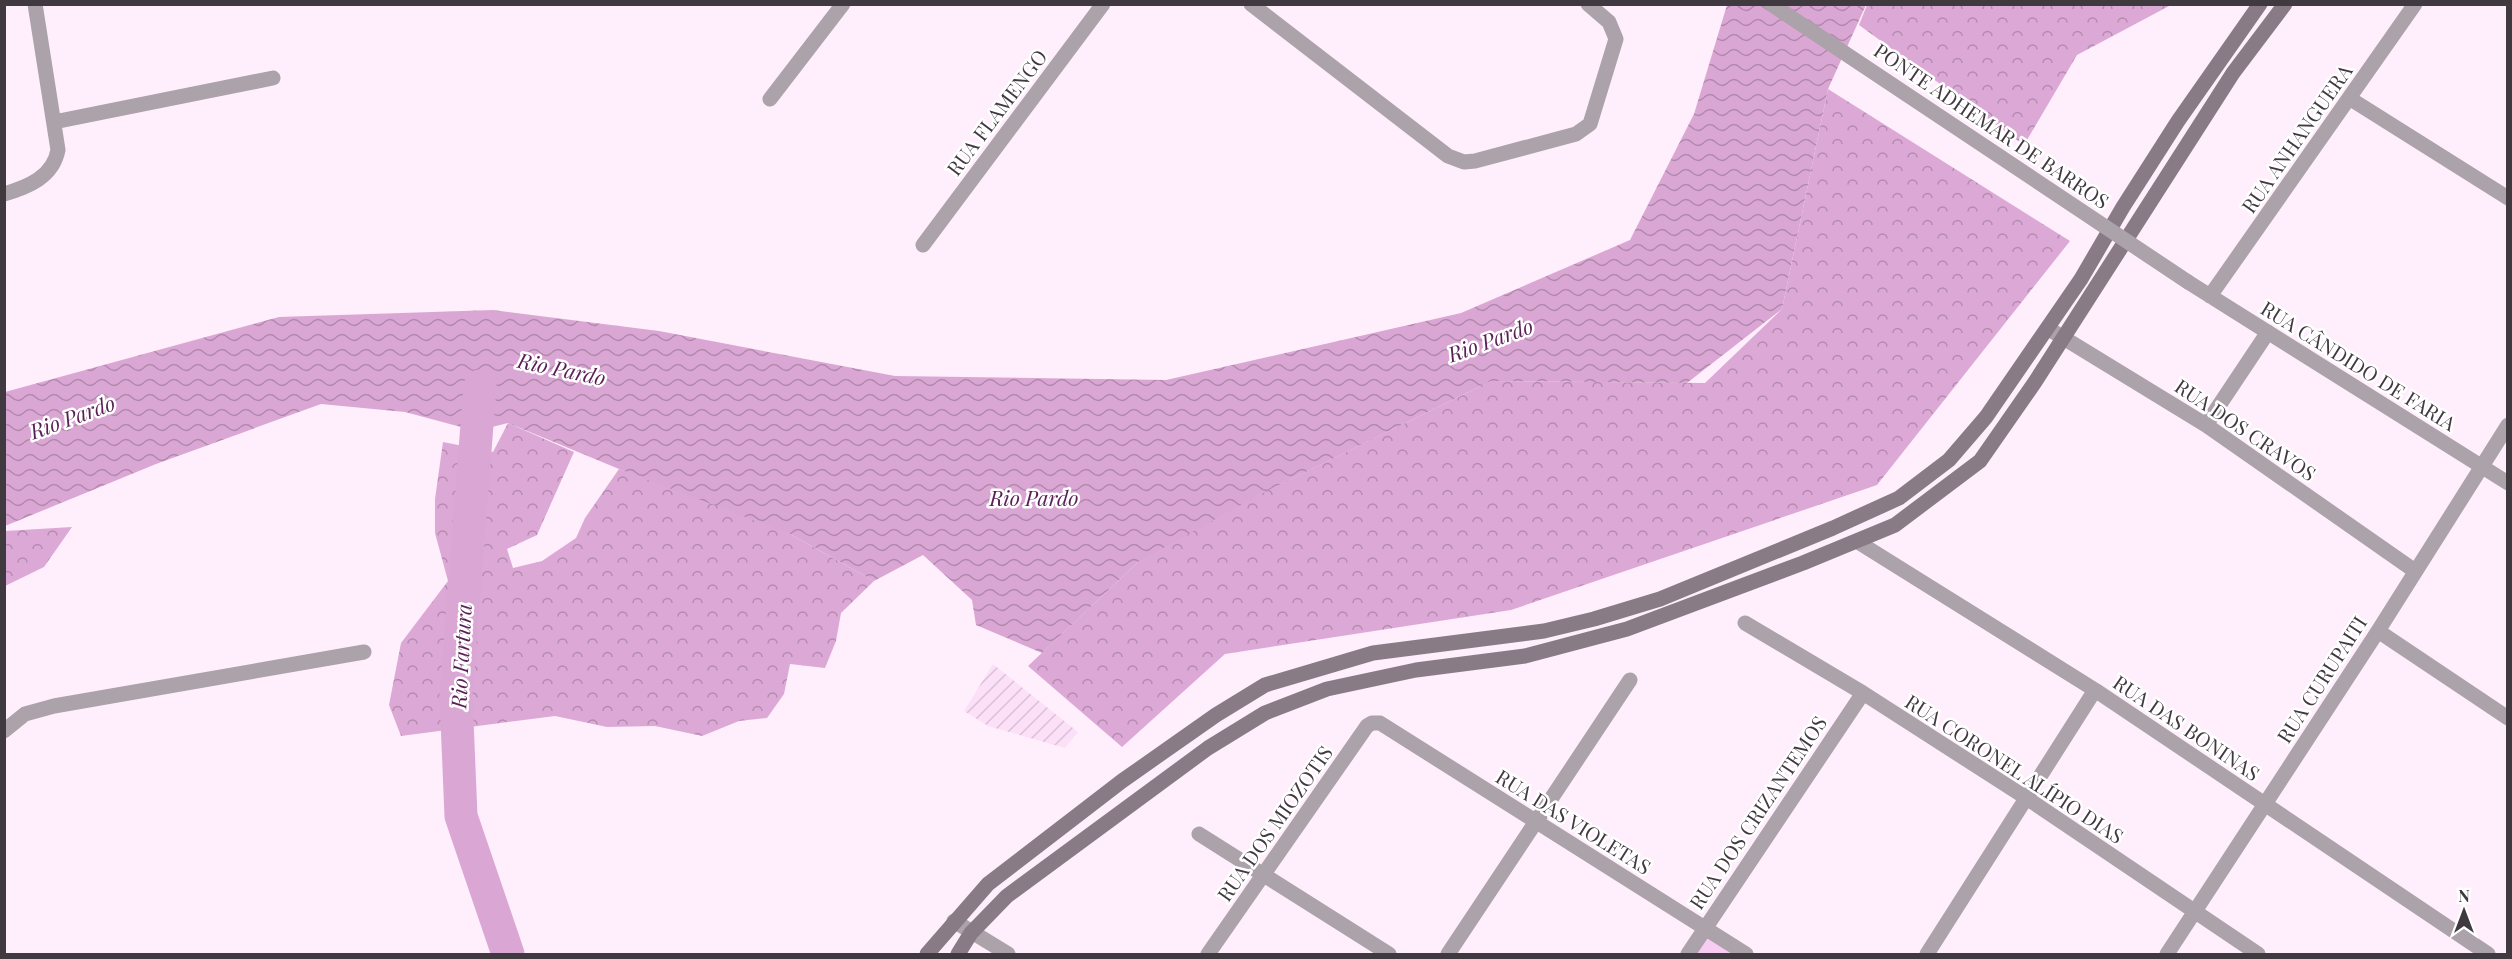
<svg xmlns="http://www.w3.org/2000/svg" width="2512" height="959" font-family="'Playfair Display',serif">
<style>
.industrial{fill:url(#industrial-furrows)}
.forest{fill:url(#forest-crowns)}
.park{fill:#f9ccf3}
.water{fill:url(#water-waves)}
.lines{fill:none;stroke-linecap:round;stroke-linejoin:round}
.river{stroke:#daa7d4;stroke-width:33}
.street{stroke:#aba2aa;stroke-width:15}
.secondary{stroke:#887b86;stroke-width:15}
.street-bridge{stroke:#aba2aa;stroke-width:15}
.labels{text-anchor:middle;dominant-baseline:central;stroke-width:5;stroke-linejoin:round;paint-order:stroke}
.street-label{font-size:20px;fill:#413940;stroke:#fff}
.water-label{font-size:21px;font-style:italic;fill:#591e55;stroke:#fff}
</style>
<defs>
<pattern id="industrial-furrows" width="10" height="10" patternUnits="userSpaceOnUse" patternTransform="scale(1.5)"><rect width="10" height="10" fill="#fce0f8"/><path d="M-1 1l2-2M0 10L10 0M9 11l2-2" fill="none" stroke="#d9c1d6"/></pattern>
<pattern id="forest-crowns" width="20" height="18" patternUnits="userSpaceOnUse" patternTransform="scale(1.5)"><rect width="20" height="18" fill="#dca9d6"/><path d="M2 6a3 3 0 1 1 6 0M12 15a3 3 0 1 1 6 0" fill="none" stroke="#b48baf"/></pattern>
<pattern id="water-waves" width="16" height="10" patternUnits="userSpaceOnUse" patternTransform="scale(1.5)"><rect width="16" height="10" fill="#daa7d4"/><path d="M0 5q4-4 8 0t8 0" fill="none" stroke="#b289ad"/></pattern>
</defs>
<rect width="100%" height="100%" fill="#ffeefc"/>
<path class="industrial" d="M993 664 1078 732 1065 748 988 726 964 711Z"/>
<path class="forest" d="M1867 5V4L2171 5 2077 55 2024 145 1859 25Z
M1828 89 2070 241 1877 485 1511 610 1225 654 1122 747 1028 666 1156 545 1491 381 1705 383 1782 309Z
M508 423 574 452 537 535 507 549 513 568 542 561 576 538 585 518 619 469 741 511 790 534 874 581 841 613 836 641 825 668 790 664 784 694 767 718 739 721 702 736 655 726 607 727 555 716 401 736 389 705 401 643 448 581 435 533V499L443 442 493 452Z
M72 527 44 567 5 586V531Z"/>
<path class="park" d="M1704 928 1746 954H1688Z"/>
<path class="water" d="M1727 5H1866L1828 89 1782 309 1687 383 1491 381 1259 495 1138 562 1042 653 976 625 972 600 923 555 874 581 790 534 619 469 508 423 476 431 405 412 321 404 156 464 5 526V392L279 317 493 310 659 331 895 376 1166 380 1461 313 1630 240 1694 114Z"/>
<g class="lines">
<path class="river" d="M480 386 456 696 461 816 508 954"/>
<path class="street" d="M1251 4 1448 156 1464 162 1475 161 1576 134 1590 124 1616 39 1609 22 1588 4
M2349 98 2508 198
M770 99 843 4
M54 122 273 78
M4 194C28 187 53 177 58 150L35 4
M923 245 1103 4
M2188 282 2508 483
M2210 296 2415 4
M2049 329 2206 425 2415 571
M2206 425 2268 332
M1858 542 2095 690 2488 954
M1745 623 1863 693 2028 799 2258 954
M2378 631 2508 718
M4 731 25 714 54 706 364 652
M1199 834 1389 954
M954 921 1008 954
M1208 954 1367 726 1372 723H1380L1746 954
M1448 954 1630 680
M1688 954 1863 693
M1927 954 2095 690
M2167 954 2378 631 2508 425"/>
<path class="secondary" d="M927 954 988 884 1122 781 1216 715 1265 685 1373 653 1544 631 1594 619 1660 599 1833 528 1899 498 1949 460 1986 417 2081 279 2123 207 2178 121 2260 4
M958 954 971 933 1007 896 1208 748 1265 713 1327 689 1416 670 1525 656 1627 629 1803 563 1895 525 1980 461 2035 382 2233 73 2285 4"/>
<path class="street-bridge" d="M1771 4 2188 282"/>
</g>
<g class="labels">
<g class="street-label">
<text transform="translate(996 112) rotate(-53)">RUA FLAMENGO</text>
<text transform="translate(1992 125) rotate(34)">PONTE ADHEMAR DE BARROS</text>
<text transform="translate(2296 138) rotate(-55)">RUA ANHANGUERA</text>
<text transform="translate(2359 365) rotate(32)">RUA CÂNDIDO DE FARIA</text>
<text transform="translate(2246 429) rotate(34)">RUA DOS CRAVOS</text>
<text transform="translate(2321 679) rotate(-57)">RUA CURUPAITI</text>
<text transform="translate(2187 727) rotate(34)">RUA DAS BONINAS</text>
<text transform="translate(2015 768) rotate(33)">RUA CORONEL ALÍPIO DIAS</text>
<text transform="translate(1757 812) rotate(-56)">RUA DOS CRIZANTEMOS</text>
<text transform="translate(1574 821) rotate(32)">RUA DAS VIOLETAS</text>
<text transform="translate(1274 823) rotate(-55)">RUA DOS MIOZOTIS</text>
</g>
<g class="water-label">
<text transform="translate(1490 339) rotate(-20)">Rio Pardo</text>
<text transform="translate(562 368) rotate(12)">Rio Pardo</text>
<text transform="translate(72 416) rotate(-20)">Rio Pardo</text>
<text x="1034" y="497">Rio Pardo</text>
<text transform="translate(460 656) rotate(-87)">Rio Fartura</text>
</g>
</g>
<rect width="2512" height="959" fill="none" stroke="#413940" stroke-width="12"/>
<g transform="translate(2464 911)" stroke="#ffffff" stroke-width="4.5" paint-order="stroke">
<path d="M0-4.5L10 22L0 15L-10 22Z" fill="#413940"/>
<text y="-9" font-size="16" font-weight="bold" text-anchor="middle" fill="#413940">N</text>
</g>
</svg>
